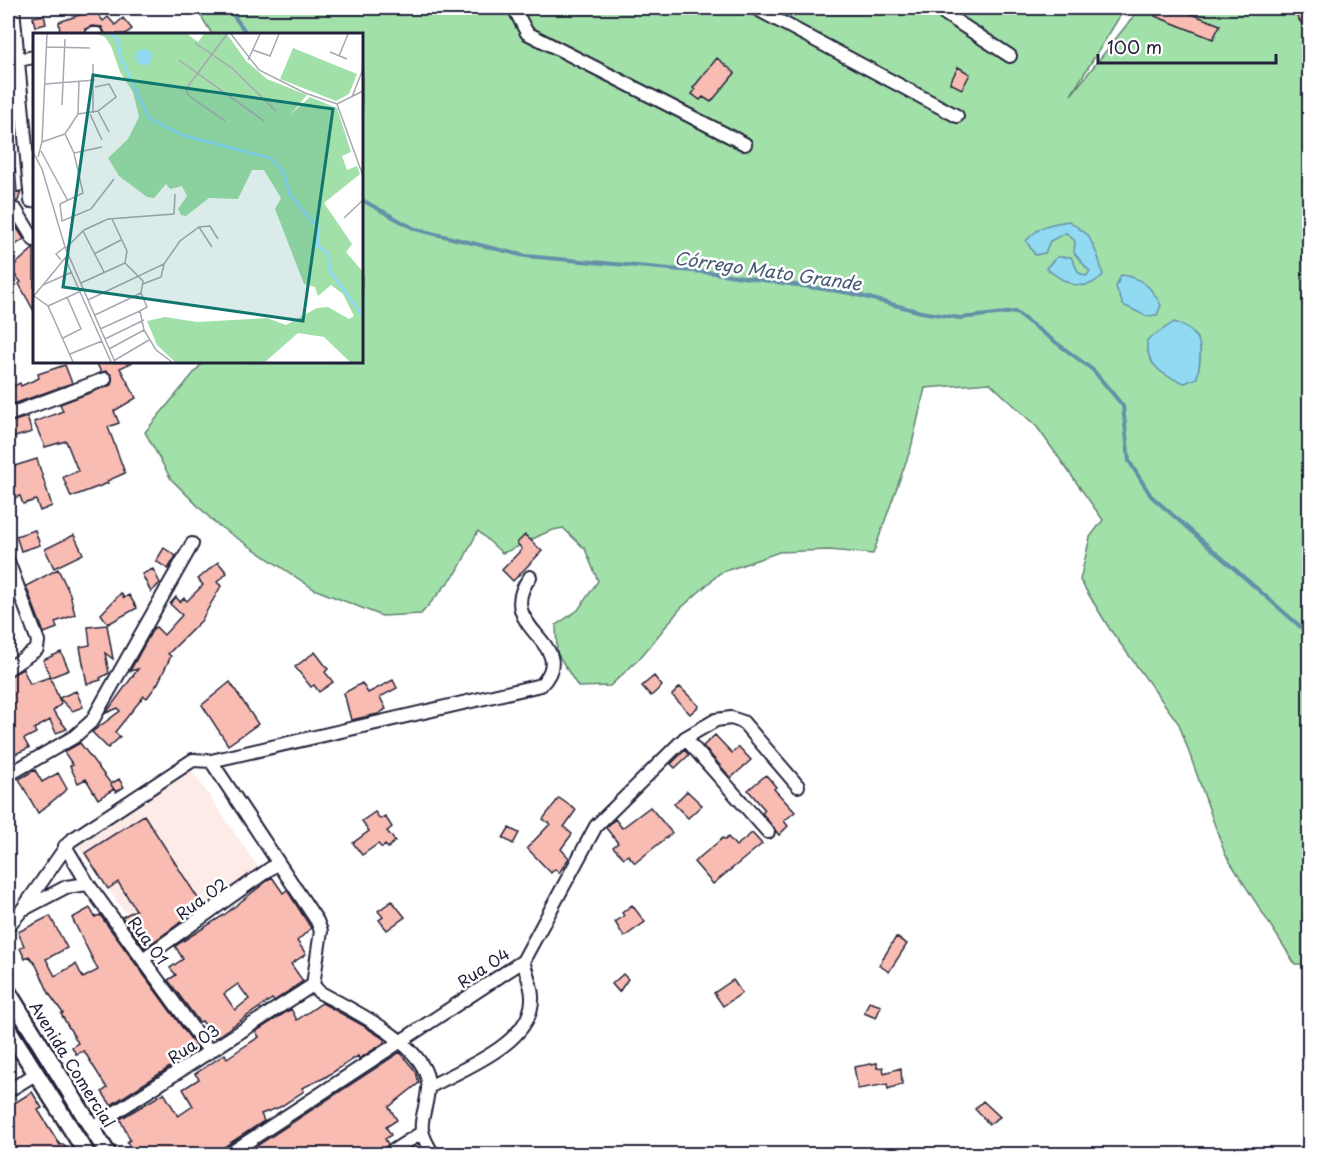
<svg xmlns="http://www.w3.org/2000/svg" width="1317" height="1162" font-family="'Playpen Sans',sans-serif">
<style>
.built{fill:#fdebe8}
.green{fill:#a1e0a8;stroke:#628172;stroke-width:1.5}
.water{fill:#91daf2;stroke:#6590a9;stroke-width:1.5}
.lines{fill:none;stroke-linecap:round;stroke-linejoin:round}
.stream{stroke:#6590a9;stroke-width:4}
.building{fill:#f8bcb3;stroke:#22223b;stroke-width:1.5;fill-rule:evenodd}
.minor-casing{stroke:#22223b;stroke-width:16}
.tertiary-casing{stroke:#22223b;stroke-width:20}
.minor{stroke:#fff;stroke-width:12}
.tertiary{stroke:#fff;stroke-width:15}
.labels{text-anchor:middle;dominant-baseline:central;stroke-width:5;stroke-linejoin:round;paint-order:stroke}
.street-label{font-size:16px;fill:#22223b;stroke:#fff}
.water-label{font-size:18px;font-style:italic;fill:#435972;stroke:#fff}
.inset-river{fill:none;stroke:#91daf2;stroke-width:3}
.inset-road{fill:none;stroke:#a7a7b1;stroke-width:1.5}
.view{fill:#0f766e;fill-opacity:0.15;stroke:#0f766e;stroke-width:3}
.inset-edge{fill:none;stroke:#22223b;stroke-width:3}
</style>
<rect width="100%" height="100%" fill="#fff"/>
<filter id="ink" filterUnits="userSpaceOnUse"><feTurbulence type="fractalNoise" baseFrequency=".0167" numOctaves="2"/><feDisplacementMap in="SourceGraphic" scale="12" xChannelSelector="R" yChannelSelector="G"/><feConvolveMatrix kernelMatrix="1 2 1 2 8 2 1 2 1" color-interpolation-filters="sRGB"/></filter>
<g filter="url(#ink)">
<path class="built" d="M191 769 260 870 150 947 74 842Z"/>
<path class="green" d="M196 8H1125L1071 95 1140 8H1309V964H1295L1225 854 1179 724 1109 628 1080 580 1090 537 1103 520 1037 427 990 383 925 388 911 448 873 554 829 550 779 552 720 573 680 609 640 658 610 686 578 687 557 653 556 625 578 610 598 581 585 549 563 528C540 531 524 547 502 553L478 531 457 572 421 614 382 616 314 589 216 524 171 479 145 432 203 362H362V34H212Z"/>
<path class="water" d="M1069 221 1088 235 1098 256 1103 275C1084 295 1064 283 1046 268L1057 257H1071L1079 273 1086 276 1090 272 1074 253 1075 241 1066 233 1050 241 1045 253 1035 255 1026 241C1040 225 1049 224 1069 221Z
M1121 275C1142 277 1151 287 1161 305L1157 315 1146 316 1123 305 1116 287Z
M1174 322C1204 333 1203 348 1197 378L1185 383C1163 377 1145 364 1147 340Z"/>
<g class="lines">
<path class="stream" d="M228 8 247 34
M362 200 415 229 525 256 715 273 850 293 921 312 960 318 1015 312 1093 370 1123 406 1129 461 1151 496 1310 635"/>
</g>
<path class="building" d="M82 8H94L103 21 108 17 115 25 123 18 132 29 125 34H105L102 27 92 26 85 29 84 34H60L59 22 85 13Z
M1159 8H1176L1220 25 1213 39 1155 16Z
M1291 8H1307L1310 37 1302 24Z
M44 15 46 24 35 27 33 17Z
M717 58 735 73 711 102 703 97 700 100 692 94 695 90 693 88Z
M958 67 970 74 962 89 950 83Z
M8 168H15L17 192 21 191 18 201 8 202Z
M17 228 24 239 8 250V234Z
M34 248V311L19 284 21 282 10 269Z
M96 362H133L120 368 136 398 114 411 119 423 108 427 125 473 107 481 108 483 71 497 63 477 78 471 66 441 45 447 34 422 63 411 60 404 111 385 112 376 107 371 101 372Z
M65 365 72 383 8 406V389L20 383 21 386 39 378 38 374Z
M27 417 32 432 8 439V423Z
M37 459 52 506 40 511 36 500 23 504 20 496 8 500V468Z
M35 530 40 545 21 551 16 536Z
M74 535 83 554 54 568 45 549Z
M525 535 542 551 513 581 502 570 522 549 517 543Z
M164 548 176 556 168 569 156 561Z
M218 562 227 573 217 582 221 586 201 621 168 654 171 656 158 683 147 698 144 696 115 732 120 737 108 748 92 732 120 711 118 708 106 713 138 669 130 671 153 629 156 627 164 635 182 615 170 604 176 597 180 602 184 598 187 601 203 585 198 579Z
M58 569 70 594 75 615 55 622 57 628 44 633 26 586Z
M153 569 160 583 151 592 142 574Z
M121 593 124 598 129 595 137 608 108 624 101 614Z
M107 625 113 659 105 653 109 673 100 678 101 680 87 684 80 647 90 645 88 627Z
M61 652 69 670 51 677 43 660Z
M315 652 328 669 325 672 333 682 319 692 314 685 311 687 295 667Z
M23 669 30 684 50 677 61 704 53 711 67 729 56 733 50 720 34 729 36 733 24 739 29 748 8 757V677Z
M654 676 662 686 651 696 642 686Z
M393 680 397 688 380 697 386 709 378 714 351 720 344 693 362 683 368 693Z
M230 682 258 724 228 745 202 705Z
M680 687 699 706 690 714 672 695Z
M76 691 83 707 72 711 59 698Z
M715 735 732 753 739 747 751 760 731 778 703 746Z
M80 743 111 784 119 779 124 787 116 792 111 785 114 789 98 799 86 779 78 783 70 766 73 765 64 752Z
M685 750 689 755 675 768 671 764Z
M35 770 42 782 58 773 67 789 38 813 19 779Z
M766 775 776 787 774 789 795 812 784 821 788 826 779 835 762 813 765 810 748 790Z
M687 791 702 805 688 818 674 804Z
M559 798 576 810 564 827 572 834 561 849 569 858 559 873 555 869 551 873 527 848 550 824 543 819Z
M650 807 672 833 635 863 628 855 624 858 613 847 618 843 606 828 615 819 622 828Z
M375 812 380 819 385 816 392 827 387 831 395 841 388 848 385 845 382 848 378 844 362 855 353 843 369 831 362 821Z
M144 815 203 906 145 948 122 917 136 910 118 882 108 889 85 853Z
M509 828 519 833 513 844 503 838Z
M752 833 762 844 713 884 694 862 723 838 725 840 728 837 736 846Z
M272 877 283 893 287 890 311 928 297 941 306 954 291 964 303 981 274 1001 272 999 215 1038 202 1021 199 1022 168 980 176 975 170 968 183 959 175 946 224 915ZM238 984 249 999 235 1010 224 994Z
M392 901 405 917 387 930 379 920 383 917 378 911Z
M632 905 645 922 624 937 615 922 624 916 622 913Z
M90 908 95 917 100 915 198 1049 111 1105 102 1092 107 1088 84 1051 76 1054 72 1047 78 1043 61 1014 63 1013 50 995 36 965 29 956 25 959 20 948 24 946 18 932 50 916 67 948 46 959 55 976 76 964 83 978 98 970 72 918Z
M896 937 907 944 889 972 879 965Z
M623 974 628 979 619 992 612 984Z
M733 980 742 993 723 1006 714 993Z
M869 1002 881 1006 876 1018 864 1013Z
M322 1003 364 1026 384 1039V1043L359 1059 358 1056 324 1078 302 1088 304 1091 280 1107 261 1114 264 1121 224 1147 221 1155H135L127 1142 130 1140 120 1119 164 1093 178 1116 193 1106 183 1089 199 1079 195 1074 225 1054 227 1058 242 1048 259 1037 256 1032 258 1030 291 1009 297 1020Z
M400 1052 416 1072 419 1083 389 1107 397 1120 386 1127 391 1135 385 1139 388 1144 380 1155H243Z
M877 1063V1068L883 1067 884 1073 901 1068 902 1084 888 1089 887 1084 858 1089 854 1067Z
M32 1092 42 1108 38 1110 60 1145 63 1144 70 1155H8V1107Z
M983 1101 1000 1117 989 1124 975 1109Z"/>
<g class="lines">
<defs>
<path id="minor" d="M13 8 31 201
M514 8 527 33 745 144
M755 8 957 116
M936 8 1010 56
M92 34H97
M18 60 34 57
M16 210 34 240
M8 415 105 379
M8 561 38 641 37 649 8 669
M685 738 768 832
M211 761 317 921 321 931 313 985 319 992C350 1009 433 1047 428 1089 425 1122 413 1123 433 1154
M8 775 74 737 92 721 192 544
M65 846 88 884 210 1052
M26 908 66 887 88 884
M8 926 22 910 70 841 193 760 211 761 541 685C582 642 491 629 530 577
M143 959 278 863
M429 1087C462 1069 534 1043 532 997 532 986 526 972 523 961
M8 1091 37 1073
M91 1128 313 985
M229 1154 523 961 596 826 685 738 716 720 731 718 743 722 798 786
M388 1154 421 1133"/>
<path id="tertiary" d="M8 992 108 1154
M8 1029 87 1154"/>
</defs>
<use href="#minor" class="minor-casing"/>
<use href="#tertiary" class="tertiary-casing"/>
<use href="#minor" class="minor"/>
<use href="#tertiary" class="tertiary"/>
</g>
</g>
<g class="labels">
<g class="street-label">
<text transform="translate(201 898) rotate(-36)">Rua 02</text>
<text transform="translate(149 940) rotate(54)">Rua 01</text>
<text transform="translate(483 967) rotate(-33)">Rua 04</text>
<text transform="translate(193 1043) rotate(-33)">Rua 03</text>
<text transform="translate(73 1064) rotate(58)">Avenida Comercial</text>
</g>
<g class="water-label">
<text transform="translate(768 270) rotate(8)">Córrego Mato Grande</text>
</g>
</g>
<g transform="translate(33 33)">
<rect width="330" height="330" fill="#fff"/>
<path d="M63 1H154L165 9 171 1H194L213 28 234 46 274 62 257 82 277 64 304 75 318 119 309 123 314 137 324 133 327 141 291 170 319 211 313 219 330 239V329H317L291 304 265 300 232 329H142L124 312 114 288 132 284 164 289 234 285 253 292 284 275 295 274 316 286 321 283 310 261 298 252 285 263 282 254 271 251 242 176 248 165 231 137H219L205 166 176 165 153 183 148 182 145 176 154 163 149 153 137 156 133 151 121 165 114 164 86 143 75 125 95 106 106 84 100 59 87 39 78 13 72 4ZM260 15 324 41 316 61 303 68 247 46Z" fill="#a1e0a8"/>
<path d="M103 24a8 8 0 1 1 16 0a8 8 0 1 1-16 0Z" fill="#91daf2"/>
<path class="inset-river" d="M76 1 84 5 88 25 116 85 149 102 237 125 250 138 257 162 286 196 284 212 295 221 297 238 330 283"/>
<path class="inset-road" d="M198 1 226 37 272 60 304 71 330 58M162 10 199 35 243 78M14 14 57 15M220 17 237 23 246 1M297 19 314 26M306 23 315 1M146 27 231 88M215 27 227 1M60 31V80M12 51 62 47M319 64 330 36M304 71 330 143M29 72 32 6M65 78 76 99M45 81 46 48M57 81 69 107M192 88 155 62 153 56 194 1M32 101 45 81 65 78 83 64 76 51 62 54M9 109 32 101 41 120 50 160 27 171 29 188 58 176 81 146M8 118 35 168M0 119 9 136 32 214 82 329M41 120 69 114M5 124 9 109 14 1M311 185 330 167M79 186 94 218 92 230 110 248 108 260 114 274 107 278 111 297 123 317 139 329M166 194 179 214M50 198 71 239M33 215 51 197 75 186 141 181 142 161M61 221 88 207M32 225 78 329M28 227 23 221 32 214M48 250 92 230M110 251 128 244 131 231M10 252 39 239M1 263 15 273 40 329M0 264 33 224M55 267 131 231 147 208 166 194 177 193 185 206M15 273 48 258M62 282 108 260M67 296 107 278M30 305 48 296 34 264M72 306 111 287M76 316 111 297M37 321 69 308M82 327 116 307"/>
<path class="view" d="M60 42 300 76 270 288 30 254Z"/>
<rect width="330" height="330" class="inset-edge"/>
</g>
<rect width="1317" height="1162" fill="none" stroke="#fff" stroke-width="30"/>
<rect x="15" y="15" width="1287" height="1132" fill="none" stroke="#22223b" stroke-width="2" filter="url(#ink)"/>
<path d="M1098 54v9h178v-9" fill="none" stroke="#22223b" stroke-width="3"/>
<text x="1107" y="54" font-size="18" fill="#22223b" stroke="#ffffff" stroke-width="4.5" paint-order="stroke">100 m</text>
</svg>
